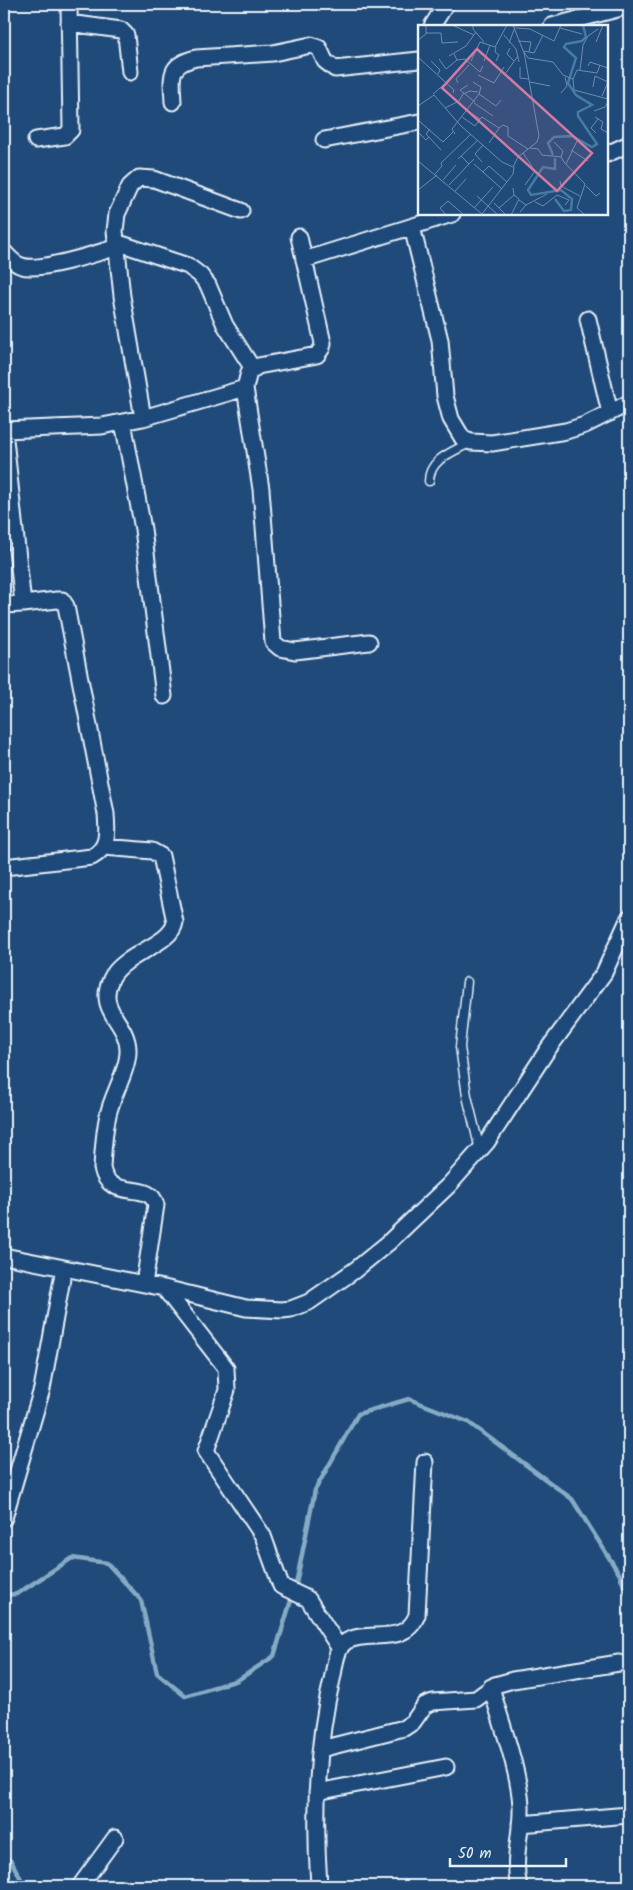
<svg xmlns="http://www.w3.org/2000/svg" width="633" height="1890" font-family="Kalam,sans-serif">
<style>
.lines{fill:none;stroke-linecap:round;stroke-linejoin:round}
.stream{stroke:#86abc4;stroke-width:4.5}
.lane-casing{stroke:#e8f1f8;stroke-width:11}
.street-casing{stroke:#e8f1f8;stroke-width:19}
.lane{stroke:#1f4a7a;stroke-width:8}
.street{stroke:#1f4a7a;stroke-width:15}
.inset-river{fill:none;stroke:#457ca2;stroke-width:2.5}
.inset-road{fill:none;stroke:#6f8dac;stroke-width:1}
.view{fill:#d37aa2;fill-opacity:0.15;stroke:#d37aa2;stroke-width:2.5}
.inset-edge{fill:none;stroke:#e8f1f8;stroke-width:2.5}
</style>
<rect width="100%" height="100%" fill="#1f4a7a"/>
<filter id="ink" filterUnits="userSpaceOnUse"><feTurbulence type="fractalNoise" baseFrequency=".02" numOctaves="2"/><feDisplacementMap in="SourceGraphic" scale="10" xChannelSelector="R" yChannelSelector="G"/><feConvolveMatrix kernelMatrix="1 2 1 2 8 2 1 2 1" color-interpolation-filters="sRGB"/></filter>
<g filter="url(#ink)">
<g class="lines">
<path class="stream" d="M4 1595 17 1594 72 1558 107 1563 141 1600 157 1673 185 1696 238 1680 274 1656 296 1584 315 1490 358 1414 409 1399 468 1422 572 1499 620 1575 629 1600
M4 1856 11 1861 25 1886"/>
<defs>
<path id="lane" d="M429 481C429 459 453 452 471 442
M467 982 460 1047 467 1096 480 1150"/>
<path id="street" d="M69 23 121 30 126 35 130 72
M432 26 446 4
M552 26 629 6
M173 102C172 77 167 65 196 58L273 53 311 45 319 48 325 61 335 69 419 60
M36 140 65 136 71 130 69 4
M324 140 419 122
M607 154 629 144
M412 227 440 340 445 396 451 419 463 439 471 442 492 443 566 431 585 425 629 403
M116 242 188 266 200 275 208 285 225 325 253 369
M4 252C9 257 14 264 22 266 39 272 98 253 117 247
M304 260 452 214
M588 319 610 413
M245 388 261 489 273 642 280 648 295 651 369 642
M143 418 122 296 115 231 117 214 130 186 139 178 154 179 241 211
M123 422 143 529 164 696
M4 430 102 426 143 418 245 388 249 372 258 366 317 355 322 348 323 343 299 237
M4 605 23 604 4 430
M104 847 152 851 161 856 175 922C172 945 122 954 111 979 96 1011 127 1021 128 1049 129 1069 112 1095 108 1115 104 1132 103 1150 102 1168 109 1203 150 1179 156 1205L144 1284
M4 867 92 857C110 847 107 831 106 814L66 606 62 600H57L23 604
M4 1256 164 1288 246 1308 282 1310 291 1309 309 1302 355 1270 388 1243 449 1185 487 1142 548 1049 604 973 629 918
M164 1288 226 1368 227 1390 206 1451 263 1536 281 1586 308 1599 340 1649
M4 1518 42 1389 64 1268
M491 1687C501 1723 519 1770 521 1806 522 1834 512 1859 519 1886
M321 1749 404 1728 413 1722 425 1705 433 1702 476 1699 495 1685 513 1680 619 1663
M317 1792 446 1767
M520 1824 629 1815
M80 1886 115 1838
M319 1886C314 1815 316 1744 333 1675 335 1665 336 1647 347 1641 369 1629 405 1647 417 1615L425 1462"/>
</defs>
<use href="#lane" class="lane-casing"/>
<use href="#street" class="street-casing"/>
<use href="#lane" class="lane"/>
<use href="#street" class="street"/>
</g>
</g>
<g transform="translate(418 25)">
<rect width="190" height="190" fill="#1f4a7a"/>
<path class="inset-river" d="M135 130 130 118 136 112 154 111 174 122 179 119 160 91V87L174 80 158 70 150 58 158 33 146 22 148 19 164 16 168 12 165 0M137 174 146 186 153 185 154 174 143 165 113 170 110 165 125 142 137 144V133"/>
<path class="inset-road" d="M34 0 56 10M55 0V4L66 17M95 0 106 28M98 3 112 4 136 16 143 0M142 3 164 9M8 8H23L24 18 40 17M86 10 98 24 101 37M0 15 8 9V0M100 16 113 17 111 27M178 17 185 0M91 18 97 2M92 23 89 29 96 36M106 26 116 28 125 10M36 29 39 35 47 34 62 47 65 41M31 31 48 21 58 7M0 32 36 65 35 68M21 34 28 44 39 35M13 36 22 45 20 49M53 36 62 17 77 22 89 0M66 36 72 20M78 36 81 30 77 27 78 22M170 41 172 37 190 43M102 42V53L111 54M162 45 165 20 170 11 180 4M87 49 100 31M60 50 76 58 86 42M155 54 159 45 179 48 182 40M112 57 132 61M40 58 38 54 51 40M50 60 42 65 57 77M175 62 177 51 190 57M143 68 149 61 147 52M15 69 28 58M45 69 52 66 60 67M61 69 78 81 83 75M184 71 190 57M56 78 75 91M0 81 16 70 42 100 84 137 95 142 100 132 119 117 121 111 106 27 110 33 135 37 145 50 155 54 156 65 190 74M27 83 41 76 45 69M176 86 187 82 190 77M44 92 57 101 62 94 50 86M177 92 185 97 183 104 190 108M62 94 64 92 81 103 71 118M0 95 25 117 35 107M81 103 85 100 90 102V111L110 124M12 104 8 109 23 125M0 107 8 115 11 112M178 108 173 103 180 94M37 109 34 104 61 69 63 62 55 57M136 117 145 126 143 132 146 137 167 159 159 183 167 190M112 123 120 124 124 130 143 132M153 125 170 136M105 128 117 146 107 160M43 131 51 139 56 134M40 134 60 115M0 136 64 189 95 149 96 142M64 137 57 129 65 120M56 139 84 164M148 139 159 116M65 147 71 141 89 157M17 149 24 141 23 138 53 109M25 155 38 140M142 156 143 161 162 171M31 160 51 139M168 161 178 171 182 168M0 165 19 150M37 166 48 154M59 171 80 190M101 175 108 180 102 187M117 177 125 181 139 170 151 175 147 180M76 178 88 190M108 180 129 169M56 183 75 162M81 183 96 170 95 163M28 190 22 183 30 176 46 190M93 190 101 174 96 170"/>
<path class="view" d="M59 24 174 128 139 166 24 63Z"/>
<rect width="190" height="190" class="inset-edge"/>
</g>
<rect width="633" height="1890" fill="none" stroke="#1f4a7a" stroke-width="20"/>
<rect x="10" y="10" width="613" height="1870" fill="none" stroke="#e8f1f8" stroke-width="2" filter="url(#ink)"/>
<path d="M450 1858v8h116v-8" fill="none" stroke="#e8f1f8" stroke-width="2.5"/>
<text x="458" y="1858" font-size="15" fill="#e8f1f8" stroke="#1f4a7a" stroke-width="4" paint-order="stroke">50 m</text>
</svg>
